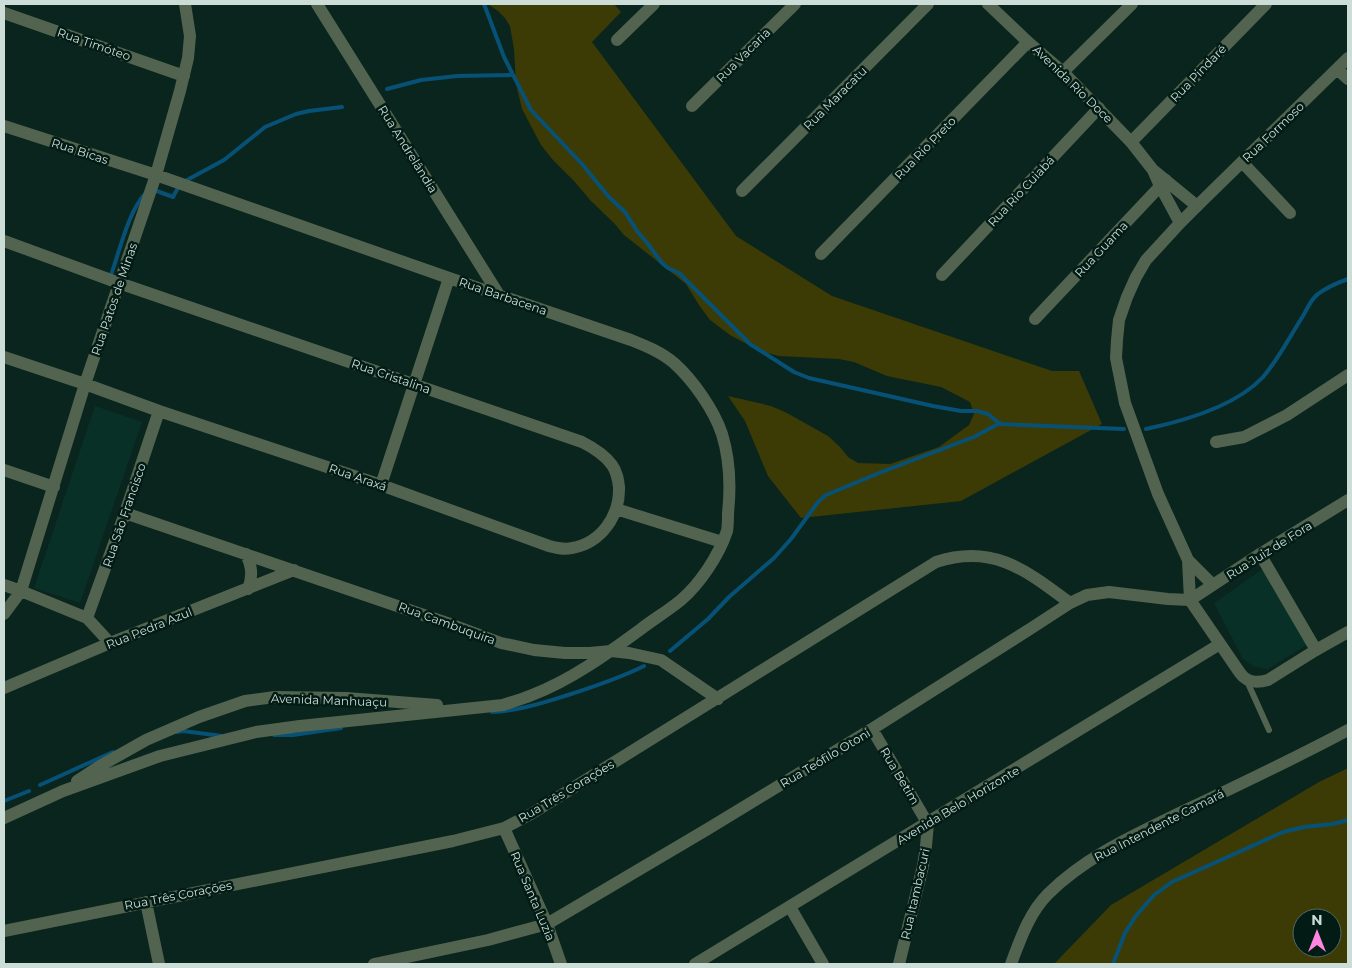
<svg xmlns="http://www.w3.org/2000/svg" width="1352" height="968" font-family="Montserrat,sans-serif">
<style>
.built{fill:#093027}
.green{fill:#3c3b05;fill-rule:evenodd}
.lines{fill:none;stroke-linecap:round;stroke-linejoin:round}
.stream{stroke:#075177;stroke-width:4}
.service{stroke:#52644f;stroke-width:6}
.minor{stroke:#52644f;stroke-width:12}
.tertiary{stroke:#52644f;stroke-width:12}
.labels{text-anchor:middle;dominant-baseline:central;stroke-width:5;stroke-linejoin:round;paint-order:stroke}
.street-label{font-size:12px;fill:#ccdcd6;stroke:#021c15}
</style>
<rect width="100%" height="100%" fill="#0a251e"/>
<path class="built" d="M95 406 142 422 80 603 34 588Z
M1263 569 1308 644 1268 669 1255 667 1243 659 1214 603Z"/>
<path class="green" d="M488 4H614L621 12 592 42 736 236 832 296 1052 371H1079L1102 424 961 501 801 518 768 476 745 421 728 396 771 406 787 413 828 436 840 447 848 457 858 463 890 464 939 447 969 425 974 414 970 402 941 387 887 376 854 362 839 359 779 356 760 351 730 335 710 320 699 305 686 284 624 235 614 223 591 201 574 181 553 160 541 145 522 109 516 84 514 49 510 26 505 18 498 11Z
M1348 768V964H1054L1111 905 1319 782ZM1302 918H1332V948H1302Z"/>
<g class="lines">
<path class="stream" d="M484 4 504 57 531 110 582 164 608 196 625 212 637 231 648 244 662 263 668 268 679 273 750 344 794 372 809 378 933 406 961 411H977L988 414 1000 424 1124 429
M387 89 421 80 457 76 512 75
M187 180 224 160 265 127 296 114 309 111 342 107
M154 190 173 197 179 186
M111 275C119 253 129 209 146 193
M1146 429C1184 421 1235 407 1263 377 1278 360 1290 336 1303 316 1307 309 1311 299 1318 294 1327 287 1337 283 1348 279
M670 651 708 619 729 597 774 558 791 539 818 502 826 495 879 473 974 437 1000 423
M492 712C518 711 542 703 568 695 593 687 620 678 644 666
M177 732 183 731 222 736
M274 735H293L341 728
M40 785 113 752
M4 801 29 791
M1113 964 1125 933 1135 917 1154 895 1172 882 1283 832 1304 827 1333 824 1348 820"/>
<path class="service" d="M1247 681 1269 730"/>
<path class="minor" d="M317 4 499 295
M4 13 184 76
M617 40 654 4
M1337 69 1348 79
M1063 72 1132 4
M692 106 795 4
M4 126 156 175 449 278 631 340C646 346 661 352 674 363 693 380 714 410 722 434 730 460 731 485 728 513 728 519 728 526 727 531 719 555 700 584 681 600 669 610 654 619 641 629 607 654 571 680 532 695 522 699 512 702 503 705L300 726 256 732 160 756 63 791 4 818
M1131 142 1266 4
M1242 162 1290 213
M742 191 928 4
M1197 206 1348 58
M4 241 119 283 582 442C594 448 604 454 612 465 617 472 618 479 619 487 620 516 601 543 572 548 564 550 557 548 549 546L381 485 159 411 85 384 4 357
M821 254 1028 42
M942 275 1099 108
M1035 319 1166 180
M1216 442 1244 437 1287 415 1348 375
M4 470 54 487
M381 485 449 278
M616 509 722 542
M125 513 450 624 501 643 534 650 565 653H590L611 651 629 653 661 660 718 699
M246 554C252 567 253 576 248 589
M1260 554 1316 650
M4 585 21 591 87 618 110 643
M4 614 21 591 85 384 156 175 180 91 188 58 190 36 185 4
M87 618 125 513 159 411
M4 688 110 643 294 570
M872 729 928 824 926 846 923 866 899 964
M77 781 100 766 146 740 199 717 245 701 275 697 346 698 437 705
M504 828 547 924 561 964
M146 902 159 964
M790 907 823 964
M4 931 453 841 504 828 531 814 936 562C993 543 1027 571 1070 603
M374 964 488 940 547 924 706 830 872 729 1030 629 1070 603 1087 595 1109 592 1168 599 1190 600
M1011 964C1020 940 1029 913 1048 894 1086 856 1137 834 1184 811 1239 785 1294 759 1348 730"/>
<path class="tertiary" d="M988 4 1028 42 1063 72 1131 142 1153 170 1160 186 1180 223
M1153 170 1197 206 1180 223 1146 260 1136 277 1127 297 1119 320 1117 340 1116 358 1125 403 1158 494 1188 560 1213 585
M1188 560 1190 600
M1190 600 1240 673C1247 683 1257 683 1268 680L1316 650 1348 632
M1190 600 1260 554 1348 500
M695 964C871 858 1046 751 1220 644"/>
</g>
<g class="labels">
<g class="street-label">
<text transform="translate(94 44) rotate(19)">Rua Timóteo</text>
<text transform="translate(743 55) rotate(-45)">Rua Vacaria</text>
<text transform="translate(1198 73) rotate(-46)">Rua Pindaré</text>
<text transform="translate(1073 84) rotate(44)">Avenida Rio Doce</text>
<text transform="translate(835 98) rotate(-45)">Rua Maracatu</text>
<text transform="translate(1273 132) rotate(-44)">Rua Formoso</text>
<text transform="translate(925 148) rotate(-46)">Rua Rio Preto</text>
<text transform="translate(408 149) rotate(58)">Rua Andrelândia</text>
<text transform="translate(80 151) rotate(18)">Rua Bicas</text>
<text transform="translate(1021 191) rotate(-47)">Rua Rio Cuiabá</text>
<text transform="translate(1101 249) rotate(-47)">Rua Guama</text>
<text transform="translate(503 296) rotate(19)">Rua Barbacena</text>
<text transform="translate(114 299) rotate(-71)">Rua Patos de Minas</text>
<text transform="translate(391 376) rotate(19)">Rua Cristalina</text>
<text transform="translate(358 477) rotate(19)">Rua Araxá</text>
<text transform="translate(124 515) rotate(-71)">Rua São Francisco</text>
<text transform="translate(1269 550) rotate(-32)">Rua Juiz de Fora</text>
<text transform="translate(447 623) rotate(20)">Rua Cambuquira</text>
<text transform="translate(149 628) rotate(-22)">Rua Pedra Azul</text>
<text transform="translate(329 700) rotate(2)">Avenida Manhuaçu</text>
<text transform="translate(825 758) rotate(-31)">Rua Teófilo Otoni</text>
<text transform="translate(900 776) rotate(59)">Rua Betim</text>
<text transform="translate(566 791) rotate(-31)">Rua Três Corações</text>
<text transform="translate(958 805) rotate(-31)">Avenida Belo Horizonte</text>
<text transform="translate(1159 825) rotate(-27)">Rua Intendente Camará</text>
<text transform="translate(915 894) rotate(-77)">Rua Itambacuri</text>
<text transform="translate(178 895) rotate(-11)">Rua Três Corações</text>
<text transform="translate(533 896) rotate(67)">Rua Santa Luzia</text>
</g>
</g>
<rect width="1352" height="968" fill="none" stroke="#ccdcd6" stroke-width="10"/>
<g transform="translate(1317 933)"><circle r="24" fill="#021c15" stroke="#536962"/>
<path d="M0-4L9 19L0 12L-9 19Z" fill="#fe86e1"/>
<text y="-8" font-size="14" font-weight="bold" text-anchor="middle" fill="#ccdcd6">N</text>
</g>
</svg>
